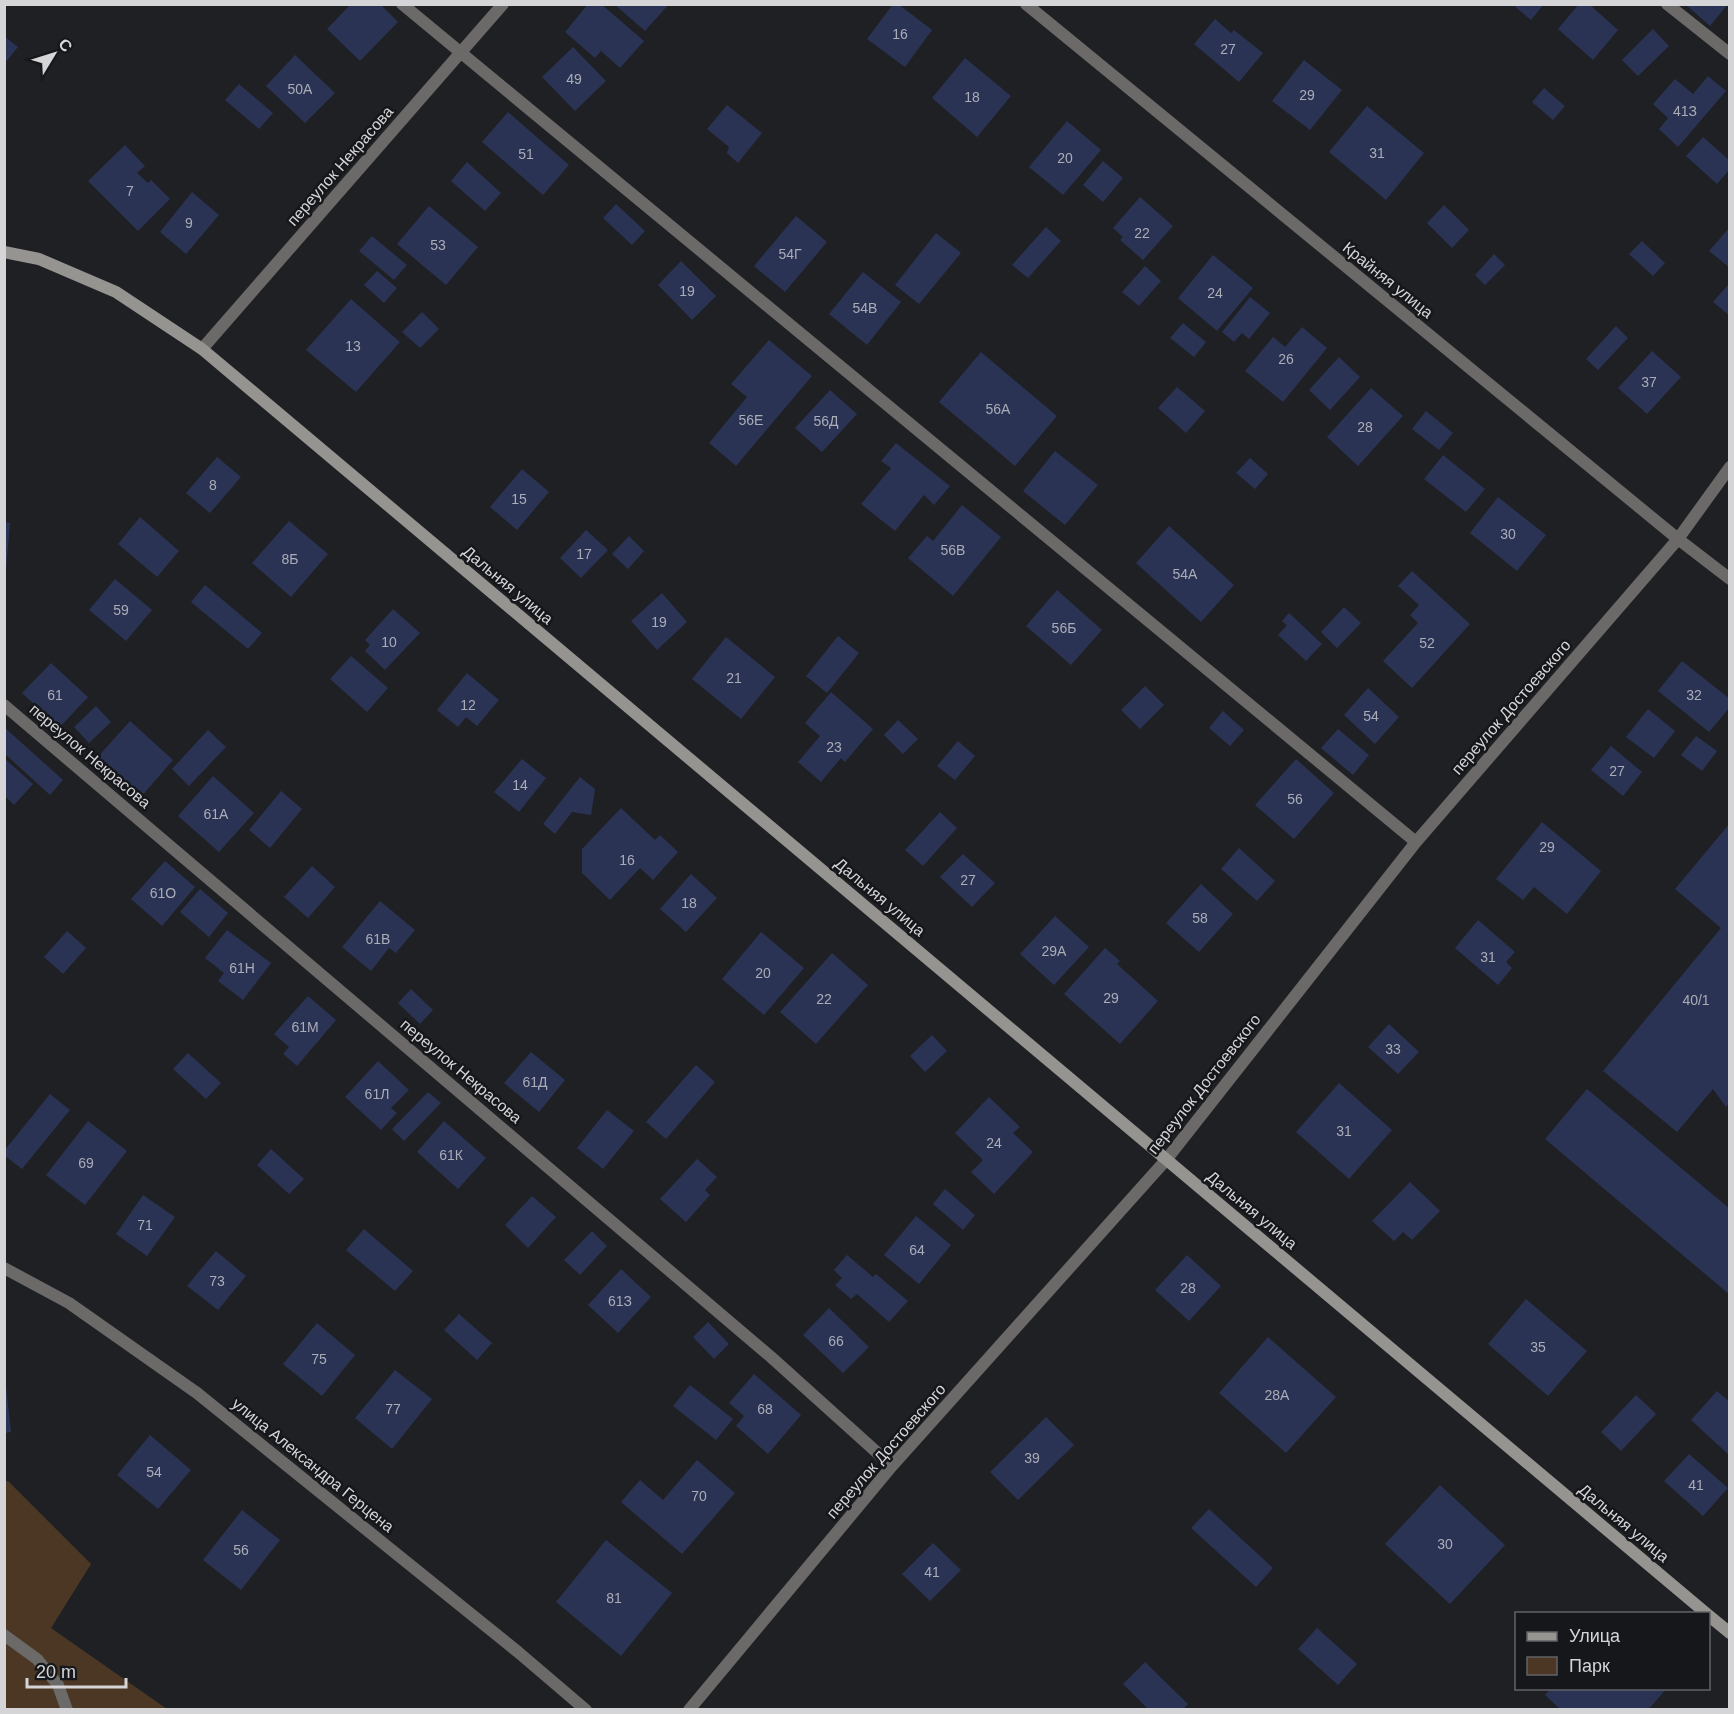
<svg xmlns="http://www.w3.org/2000/svg" width="1734" height="1714" font-family="Arial,sans-serif">
<style>
.green{fill:#4b3724}
.building{fill:#2a3354}
.lines{fill:none;stroke-linecap:round;stroke-linejoin:round}
.lane{stroke:#6b6a68;stroke-width:12}
.street{stroke:#6b6a68;stroke-width:12}
.secondary{stroke:#969491;stroke-width:12}
.labels{text-anchor:middle;dominant-baseline:central;stroke-width:5;stroke-linejoin:round;paint-order:stroke}
.number-label{font-size:14px;fill:#aaacb7}
.street-label{font-size:16px;fill:#d5d5d8;stroke:#16171a}
</style>
<rect width="100%" height="100%" fill="#1f2024"/>
<path class="green" d="M8 1481 91 1564 51 1628 167 1709 5 1710 4 1482Z"/>
<path class="building" d="M351 4H380L398 22 360 61 327 29Z
M588 4H601L644 41 620 68 601 51 595 58 565 32Z
M614 4H669L645 31Z
M893 4H898L932 30 905 67 867 39Z
M1512 4H1544L1531 20Z
M1579 4H1589L1618 30 1593 60 1558 29Z
M1685 4H1728L1710 26Z
M1215 19 1231 33 1234 30 1263 53 1239 82 1194 44Z
M1653 29 1669 46 1638 76 1622 60Z
M4 36 18 47 4 64Z
M573 47 606 81 575 111 542 77Z
M295 55 335 93 305 123 266 86Z
M965 58 1011 96 977 137 932 98Z
M1304 60 1342 90 1310 130 1272 101Z
M1708 76 1726 91 1678 147 1659 129 1668 118 1653 104 1675 79 1693 94Z
M239 84 273 113 259 129 225 100Z
M1544 88 1565 106 1553 120 1532 102Z
M727 105 762 133 738 163 727 153 729 147 707 129Z
M1367 106 1424 153 1386 200 1329 152Z
M508 112 569 165 543 195 482 142Z
M1067 121 1101 150 1063 195 1029 167Z
M1703 137 1730 161V169L1717 184 1686 156Z
M125 145 145 166 137 173 148 183 151 180 170 199 138 231 88 181Z
M1103 161 1123 178 1103 202 1083 185Z
M467 162 501 193 485 211 451 181Z
M192 192 219 215 186 254 160 232Z
M1140 197 1173 226 1143 260 1120 240 1123 237 1113 228Z
M616 204 645 231 632 245 603 218Z
M1444 205 1469 230 1452 248 1427 223Z
M429 206 478 247 446 285 397 244Z
M796 216 827 242 785 292 754 266Z
M1046 227 1061 241 1028 278 1012 265Z
M1730 227V268L1709 251Z
M936 233 961 253 919 304 895 285Z
M372 236 407 265 394 280 359 251Z
M1642 241 1665 263 1653 276 1629 254Z
M1494 254 1505 265 1485 285 1475 275Z
M1213 255 1253 288 1217 331 1178 298Z
M681 261 716 296 692 320 658 285Z
M1145 266 1161 281 1139 306 1122 292Z
M377 271 397 288 384 303 364 285Z
M863 272 901 302 867 345 829 314Z
M1728 285 1730 287V316L1713 302Z
M1250 297 1270 313 1249 339 1242 333 1234 342 1222 332Z
M351 299 400 342 356 392 306 350Z
M422 312 439 329 420 348 402 332Z
M1183 323 1206 342 1194 357 1170 338Z
M1616 326 1628 338 1598 370 1586 359Z
M1302 327 1327 348 1283 402 1245 371 1273 337 1285 347Z
M769 340 812 376 736 466 709 443 747 397 731 384Z
M1652 351 1681 377 1647 414 1618 388Z
M981 352 1057 416 1015 466 939 402Z
M1339 357 1360 377 1330 410 1309 390Z
M1177 387 1205 411 1186 433 1158 408Z
M1371 388 1403 416 1358 466 1327 437Z
M830 390 857 414 822 452 795 428Z
M1426 411 1453 433 1439 450 1412 429Z
M896 443 950 486 934 505 924 495 895 531 861 504 891 468 881 461Z
M1055 451 1098 485 1065 525 1023 491Z
M1443 455 1485 489 1466 512 1424 479Z
M217 457 241 477 210 513 186 493Z
M1250 458 1268 474 1255 489 1236 473Z
M522 469 549 492 517 530 490 507Z
M1498 497 1546 535 1517 571 1470 533Z
M962 505 1001 537 953 596 908 558 927 536 933 541Z
M140 517 179 551 157 577 118 544Z
M289 521 328 554 291 597 252 563Z
M4 522 10 523 6 569H4Z
M1169 526 1234 585 1201 622 1136 563Z
M586 530 608 550 581 578 560 558Z
M629 536 644 551 628 569 612 554Z
M1412 571 1470 624 1412 688 1383 661 1418 623 1410 615 1419 605 1398 586Z
M115 579 152 610 126 641 89 610Z
M205 585 262 633 248 649 191 602Z
M1057 590 1102 630 1071 665 1026 626Z
M662 593 687 622 657 650 631 621Z
M1344 607 1361 623 1337 648 1321 632Z
M393 609 420 633 385 670 365 651 370 645 365 640Z
M1289 613 1322 644 1306 661 1278 635 1287 625 1282 621Z
M838 636 859 653 827 693 806 676Z
M726 637 775 677 741 719 692 679Z
M351 656 388 688 367 712 330 679Z
M1682 661 1730 699V707L1709 732 1658 691Z
M51 663 88 697 59 728 22 693Z
M467 673 499 700 477 726 466 717 458 727 437 710Z
M1145 686 1164 705 1140 729 1121 710Z
M1368 688 1399 717 1375 744 1344 715Z
M831 692 873 729 845 762 841 758 821 782 798 762 820 736 805 723Z
M96 706 111 722 89 743 74 727Z
M1648 709 1675 731 1654 758 1626 737Z
M1223 711 1244 730 1230 746 1209 728Z
M898 720 918 739 903 754 884 735Z
M130 721 173 760 140 798 96 759Z
M4 727 63 780 50 795 4 753Z
M1338 729 1369 755 1353 775 1321 748Z
M208 730 226 747 189 786 172 769Z
M1696 736 1717 751 1702 771 1681 755Z
M958 741 975 756 955 780 937 766Z
M1611 746 1642 772 1623 796 1591 770Z
M4 758 33 784 14 805 4 795Z
M522 759 546 778 519 812 494 792Z
M1296 759 1334 793 1294 839 1255 805Z
M213 776 254 813 219 852 178 816Z
M580 777 595 789 591 815 572 812 555 834 543 824Z
M281 791 302 809 270 848 249 830Z
M621 808 655 840 660 835 678 852 653 880 640 868 610 900 582 873V849Z
M940 812 957 828 923 866 905 850Z
M1542 822 1601 871 1567 914 1534 887 1523 900 1496 879Z
M1730 823V1102L1726 1107 1713 1089 1677 1132 1603 1071 1721 928 1675 889Z
M1239 848 1275 881 1257 901 1221 869Z
M963 854 995 883 972 907 940 877Z
M165 861 195 887 162 926 131 899Z
M312 866 335 887 308 918 284 897Z
M691 874 717 898 686 932 660 909Z
M1201 884 1233 914 1199 952 1166 923Z
M200 889 228 913 209 937 180 912Z
M380 901 415 930 396 953 389 948 371 971 342 947Z
M1055 916 1089 947 1054 985 1020 954Z
M1478 920 1515 952 1506 962 1512 968 1498 985 1455 948Z
M227 930 271 963 243 1000 218 981 224 973 205 958Z
M67 931 86 948 63 974 44 957Z
M761 932 804 968 764 1015 722 979Z
M1105 948 1120 961 1117 964 1158 1001 1120 1044 1064 994Z
M832 953 868 985 816 1044 780 1012Z
M411 989 433 1010 420 1024 398 1003Z
M308 996 336 1020 297 1066 283 1054 289 1047 274 1034Z
M1389 1024 1419 1052 1398 1074 1368 1047Z
M932 1035 947 1051 925 1072 910 1056Z
M531 1052 565 1080 539 1112 504 1083Z
M188 1053 221 1083 206 1099 173 1069Z
M378 1061 409 1090 391 1108 397 1113 381 1130 345 1097Z
M696 1065 715 1082 666 1139 646 1122Z
M1339 1083 1392 1130 1349 1179 1296 1132Z
M1587 1089 1730 1209V1295L1545 1139Z
M428 1092 441 1103 404 1141 392 1129Z
M50 1094 70 1110 22 1169 4 1155V1151Z
M989 1097 1020 1127 1013 1133 1033 1152 994 1194 971 1172 983 1160 955 1133Z
M607 1110 634 1131 603 1169 577 1148Z
M88 1121 127 1151 85 1205 46 1175Z
M444 1121 486 1158 458 1189 417 1152Z
M271 1149 304 1179 289 1194 257 1165Z
M697 1159 717 1177 705 1190 710 1195 686 1222 660 1199Z
M1410 1182 1440 1211 1412 1240 1403 1232 1394 1241 1372 1221Z
M945 1189 975 1215 963 1230 933 1204Z
M143 1195 175 1217 147 1256 116 1234Z
M532 1196 556 1217 528 1248 505 1225Z
M916 1216 951 1245 919 1284 884 1255Z
M364 1229 413 1271 395 1291 346 1250Z
M592 1231 607 1246 580 1275 564 1260Z
M216 1251 246 1276 218 1310 187 1286Z
M847 1255 873 1277 876 1274 908 1301 889 1322 857 1294 851 1299 835 1285 842 1278 834 1270Z
M1187 1255 1221 1286 1189 1321 1155 1290Z
M621 1269 651 1297 618 1333 588 1305Z
M1526 1299 1587 1351 1548 1396 1488 1344Z
M829 1308 869 1347 843 1373 803 1335Z
M459 1314 492 1343 477 1360 444 1330Z
M708 1322 729 1344 714 1359 693 1337Z
M317 1323 355 1355 322 1396 283 1364Z
M1268 1337 1336 1397 1286 1453 1219 1393Z
M395 1370 432 1399 392 1449 355 1418Z
M754 1374 801 1415 768 1454 736 1426 744 1416 729 1403Z
M690 1385 733 1419 716 1440 673 1406Z
M4 1386H6L11 1432 4 1433Z
M1717 1391 1730 1402V1456L1691 1420Z
M1636 1395 1656 1414 1621 1451 1601 1432Z
M1046 1417 1074 1445 1018 1500 990 1472Z
M150 1435 191 1470 158 1509 117 1475Z
M1689 1454 1728 1488 1703 1516 1664 1481Z
M697 1460 735 1493 682 1554 621 1502 640 1480 663 1500Z
M1440 1485 1505 1545 1450 1604 1385 1544Z
M1209 1509 1273 1568 1256 1587 1191 1528Z
M242 1510 280 1540 241 1590 203 1560Z
M606 1540 672 1593 621 1656 556 1602Z
M933 1543 961 1570 930 1601 902 1574Z
M1317 1628 1357 1664 1338 1685 1298 1649Z
M1145 1662 1188 1704 1182 1710H1149L1123 1684Z
M1551 1688H1667L1648 1710H1561L1545 1695Z"/>
<g class="lines">
<path class="lane" d="M4 1635 37 1659 58 1685 67 1710"/>
<path class="street" d="M402 4 1416 842
M1026 4 1678 539 1730 579
M1667 4 1730 54
M202 349 503 4
M4 705 771 1357 892 1466
M4 1268 69 1303 197 1393 518 1652 586 1710
M689 1710 892 1466 1166 1160 1416 842 1678 539 1730 467"/>
<path class="secondary" d="M4 252 39 259 116 292 202 349 1707 1614
M1708 1615 1730 1633"/>
</g>
<g class="labels">
<g class="number-label">
<text x="900" y="34">16</text>
<text x="1228" y="49">27</text>
<text x="574" y="79">49</text>
<text x="300" y="89">50А</text>
<text x="1307" y="95">29</text>
<text x="972" y="97">18</text>
<text x="1685" y="111">41З</text>
<text x="1377" y="153">31</text>
<text x="526" y="154">51</text>
<text x="1065" y="158">20</text>
<text x="130" y="191">7</text>
<text x="189" y="223">9</text>
<text x="1142" y="233">22</text>
<text x="438" y="245">53</text>
<text x="790" y="254">54Г</text>
<text x="687" y="291">19</text>
<text x="1215" y="293">24</text>
<text x="865" y="308">54В</text>
<text x="353" y="346">13</text>
<text x="1286" y="359">26</text>
<text x="1649" y="382">37</text>
<text x="998" y="409">56А</text>
<text x="751" y="420">56Е</text>
<text x="826" y="421">56Д</text>
<text x="1365" y="427">28</text>
<text x="213" y="485">8</text>
<text x="519" y="499">15</text>
<text x="1508" y="534">30</text>
<text x="953" y="550">56В</text>
<text x="584" y="554">17</text>
<text x="290" y="559">8Б</text>
<text x="1185" y="574">54А</text>
<text x="121" y="610">59</text>
<text x="659" y="622">19</text>
<text x="1064" y="628">56Б</text>
<text x="389" y="642">10</text>
<text x="1427" y="643">52</text>
<text x="734" y="678">21</text>
<text x="55" y="695">61</text>
<text x="1694" y="695">32</text>
<text x="468" y="705">12</text>
<text x="1371" y="716">54</text>
<text x="834" y="747">23</text>
<text x="1617" y="771">27</text>
<text x="520" y="785">14</text>
<text x="1295" y="799">56</text>
<text x="216" y="814">61А</text>
<text x="1547" y="847">29</text>
<text x="627" y="860">16</text>
<text x="968" y="880">27</text>
<text x="163" y="893">61О</text>
<text x="689" y="903">18</text>
<text x="1200" y="918">58</text>
<text x="378" y="939">61В</text>
<text x="1054" y="951">29А</text>
<text x="1488" y="957">31</text>
<text x="242" y="968">61Н</text>
<text x="763" y="973">20</text>
<text x="1111" y="998">29</text>
<text x="824" y="999">22</text>
<text x="1696" y="1000">40/1</text>
<text x="305" y="1027">61М</text>
<text x="1393" y="1049">33</text>
<text x="535" y="1082">61Д</text>
<text x="377" y="1094">61Л</text>
<text x="1344" y="1131">31</text>
<text x="994" y="1143">24</text>
<text x="451" y="1155">61К</text>
<text x="86" y="1163">69</text>
<text x="145" y="1225">71</text>
<text x="917" y="1250">64</text>
<text x="217" y="1281">73</text>
<text x="1188" y="1288">28</text>
<text x="620" y="1301">61З</text>
<text x="836" y="1341">66</text>
<text x="1538" y="1347">35</text>
<text x="319" y="1359">75</text>
<text x="1277" y="1395">28А</text>
<text x="393" y="1409">77</text>
<text x="765" y="1409">68</text>
<text x="1032" y="1458">39</text>
<text x="154" y="1472">54</text>
<text x="1696" y="1485">41</text>
<text x="699" y="1496">70</text>
<text x="1445" y="1544">30</text>
<text x="241" y="1550">56</text>
<text x="932" y="1572">41</text>
<text x="614" y="1598">81</text>
</g>
<g class="street-label">
<text transform="translate(340 166) rotate(-49)">переулок Некрасова</text>
<text transform="translate(1388 280) rotate(39)">Крайняя улица</text>
<text transform="translate(508 585) rotate(40)">Дальняя улица</text>
<text transform="translate(1511 707) rotate(-49)">переулок Достоевского</text>
<text transform="translate(90 756) rotate(40)">переулок Некрасова</text>
<text transform="translate(880 897) rotate(40)">Дальняя улица</text>
<text transform="translate(461 1071) rotate(40)">переулок Некрасова</text>
<text transform="translate(1204 1084) rotate(-52)">переулок Достоевского</text>
<text transform="translate(1252 1210) rotate(40)">Дальняя улица</text>
<text transform="translate(886 1451) rotate(-49)">переулок Достоевского</text>
<text transform="translate(313 1465) rotate(39)">улица Александра Герцена</text>
<text transform="translate(1624 1523) rotate(40)">Дальняя улица</text>
</g>
</g>
<rect width="1734" height="1714" fill="none" stroke="#d5d5d8" stroke-width="12"/>
<rect x="1515" y="1612" width="195" height="78" fill="#16171a" stroke="#626366" stroke-width="1.5"/>
<rect x="1527" y="1632" width="30" height="9" fill="#969491" stroke="#626366" stroke-width="1.5"/>
<text x="1569" y="1642" font-size="18" fill="#d5d5d8">Улица</text>
<rect x="1527" y="1657" width="30" height="18" fill="#4b3724" stroke="#626366" stroke-width="1.5"/>
<text x="1569" y="1672" font-size="18" fill="#d5d5d8">Парк</text>
<g transform="translate(54 54) rotate(52)" stroke="#16171a" stroke-width="4.5" paint-order="stroke">
<path d="M0-4.5L10 22L0 15L-10 22Z" fill="#d5d5d8"/>
<text y="-9" font-size="16" font-weight="bold" text-anchor="middle" fill="#d5d5d8">С</text>
</g>
<path d="M27 1678v9h99v-9" fill="none" stroke="#d5d5d8" stroke-width="3"/>
<text x="36" y="1678" font-size="18" fill="#d5d5d8" stroke="#16171a" stroke-width="4.5" paint-order="stroke">20 m</text>
</svg>
